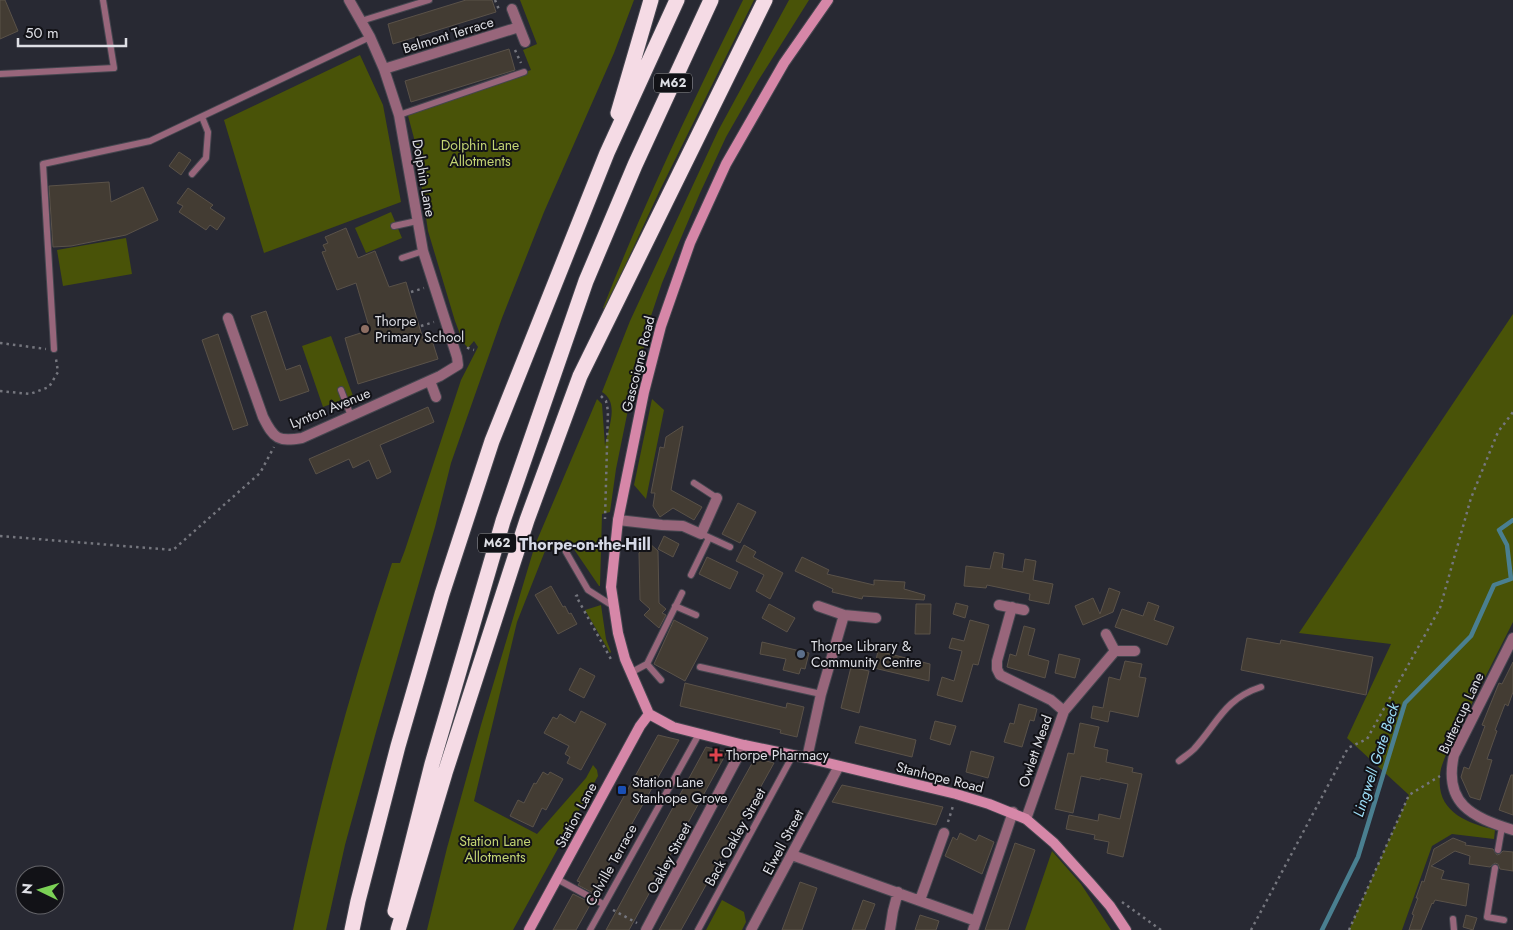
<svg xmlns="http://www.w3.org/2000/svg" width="1513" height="930" font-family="Jost,sans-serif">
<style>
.green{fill:#495308}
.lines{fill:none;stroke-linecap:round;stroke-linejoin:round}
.stream{stroke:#4a7f90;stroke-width:4.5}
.building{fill:#433c33;stroke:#5a5249}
.lane-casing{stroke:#45464f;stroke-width:8}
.street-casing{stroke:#45464f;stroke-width:12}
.secondary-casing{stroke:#45464f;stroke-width:12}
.highway-casing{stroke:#45464f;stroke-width:17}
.path{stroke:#75767e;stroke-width:2.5;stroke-dasharray:2.5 4;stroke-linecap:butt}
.lane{stroke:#98667b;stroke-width:6}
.street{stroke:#98667b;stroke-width:10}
.secondary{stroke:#d687a8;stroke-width:10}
.highway{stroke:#f5dbe5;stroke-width:15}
.education-dot{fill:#8d6e63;stroke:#121217;stroke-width:2}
.service-dot{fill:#5c6f8a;stroke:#121217;stroke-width:2}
.health-dot{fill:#e0444e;stroke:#121217;stroke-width:2}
.transit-dot{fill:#1a4fb4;stroke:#121217;stroke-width:2}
.labels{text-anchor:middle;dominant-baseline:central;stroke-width:4;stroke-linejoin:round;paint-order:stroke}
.shield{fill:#121217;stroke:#a1a2a7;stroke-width:1}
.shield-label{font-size:12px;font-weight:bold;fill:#dedfe5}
.street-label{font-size:14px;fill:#dedfe5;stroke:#121217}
.park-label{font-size:14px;fill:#c4d574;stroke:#121217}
.poi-label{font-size:14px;fill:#dedfe5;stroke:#121217;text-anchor:start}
.water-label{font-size:15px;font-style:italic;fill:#9edff9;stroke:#121217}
.quarter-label{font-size:16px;font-weight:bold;fill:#d7dae7;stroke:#121217}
</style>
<rect width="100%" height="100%" fill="#282933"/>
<path class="green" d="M520 0H634L614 53 544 212 502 318 451 463 435 527 376 732 345 845 326 930H293C318 806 352 684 392 563H400L405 550 461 380 478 347 474 341 468 348 463 342 455 321 428 231 415 142 407 112 531 70 523 50 537 44Z
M743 0H754L659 192 605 309 603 308C644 203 693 101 743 0Z
M789 0H809L758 81 726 137 700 193 662 283 647 328 645 343 630 400 616 469 610 512 602 514 600 586H599L567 539 561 548 545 551 517 622 474 801 537 834 586 778 593 765 597 770 598 776 513 930H427L447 848 481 725 535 545 597 399 602 404 605 446C608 428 620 403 602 392L630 321 718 131Z
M360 55 383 105 401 202 264 253 224 120Z
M391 212 402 238 366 253 355 228Z
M126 238 132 274 63 286 57 250Z
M1513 314V622L1445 757C1443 763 1440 769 1440 776 1436 812 1467 823 1495 830L1494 839 1452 834 1432 846 1402 930H1349L1409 795 1347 738 1391 644 1299 633Z
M331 336 353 396 323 407 302 346Z
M652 399 664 410 646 499 634 485Z
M601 605 606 639 611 652 610 653 585 610Z
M1052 851 1081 884 1111 930H1025Z
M722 900 744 912 746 922 742 930H706Z"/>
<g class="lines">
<path class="stream" d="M1322 930 1358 857 1405 703 1471 636 1494 585 1511 579 1507 545 1499 530 1513 520"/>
</g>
<path class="building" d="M0 0H5L18 31 0 39Z
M466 0H492L496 12 393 44 388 24Z
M509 49 515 70 411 102 405 81Z
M179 152 191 160 181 175 169 166Z
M109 182 111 202 143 187 158 220 126 235 71 246 53 247 49 186Z
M188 188 213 205 210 208 225 218 217 230 210 225 206 230 179 212 183 206 177 203Z
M346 228 358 258 375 251 389 287 406 282 423 339 431 337 438 359 358 384 345 338 370 330 356 283 337 290 322 252 326 251 323 245 328 243 325 237Z
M266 311 286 370 300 365 309 391 280 401 251 316Z
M218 334 248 425 233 430 202 340Z
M428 407 434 422 380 445 391 472 377 479 369 460 353 468 349 459 316 474 309 459Z
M683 426 671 490 702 507 694 520 673 508 660 517 653 506 655 493H651L660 447 664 448 666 437Z
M738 503 756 512 740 543 722 534Z
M664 536 679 544 673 557 658 549Z
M648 542 658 551 659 603 666 609 662 613 666 615 659 628 644 615 650 609 640 600 639 553Z
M744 545 756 552 753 557 783 573 770 599 756 591 764 575 736 561Z
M994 552 1004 554 1002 568 1023 572 1025 559 1036 561 1033 580 1053 584 1049 604 1029 600 1030 594 987 585 986 588 964 586 966 566 990 569Z
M707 557 738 572 730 589 699 574Z
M802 557 829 570 827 574 874 585V580L905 582 904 589 925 595 924 600 863 596 862 599 832 592 833 589 795 571Z
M551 586 563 607 565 606 569 614 571 613 577 624 558 634 535 595Z
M1109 588 1120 592 1113 612 1083 625 1075 606 1093 598 1100 614Z
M1148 602 1159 606 1154 620 1174 627 1167 645 1115 627 1122 609 1143 616Z
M956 603 968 606 965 618 953 614Z
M769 604 795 618 787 632 762 618Z
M916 604H931L930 634H915Z
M674 620 708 638 685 681 654 664Z
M970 620 989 625 978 665 973 664 962 702 937 695 942 677 954 681 962 651 949 648 952 638 964 641Z
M1024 626 1035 629 1028 655 1049 661 1045 678 1007 667 1010 654 1016 656Z
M1247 638 1280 644 1281 640 1373 657 1366 695 1241 670Z
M762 642 809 653 805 669 801 668 799 674 783 670 786 659 760 654Z
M878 651 930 664 929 681 874 668Z
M1059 654 1080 659 1075 678 1055 673Z
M1125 661 1142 664 1139 677 1146 678 1138 717 1110 711 1108 722 1091 718 1093 706 1103 708 1109 677 1120 680Z
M1513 662V692L1508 706 1505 704 1495 730 1497 731 1487 759 1492 760 1480 800 1470 797 1461 777 1464 767 1469 769 1485 726 1482 725 1499 683 1502 684Z
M851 667 869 671 859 713 841 708Z
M580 668 595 676 584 698 569 690Z
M685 683 786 708 787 703 804 707 797 737 780 733 781 730 680 706Z
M1019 704 1037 709 1034 721 1030 720 1022 747 1004 742 1010 723 1014 724Z
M581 711 606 724 581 770 567 763 570 757 565 754 569 746 544 733 553 717 557 719 560 714 575 723Z
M935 721 956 726 950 745 930 739Z
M1080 723 1099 727 1094 747 1108 750 1106 762 1133 768 1132 772 1142 774 1123 857 1107 853 1109 842 1094 839 1095 835 1066 829 1069 815 1098 821 1099 814 1120 819 1128 784 1100 778V780L1081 776 1073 813 1055 809 1068 753 1074 754Z
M860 726 916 740 912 757 855 743Z
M658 735 679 740 593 893 578 885 580 882 577 881Z
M706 747 727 752 629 930H606Z
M971 751 994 757 988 778 966 772Z
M755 758 774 763 681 930H659Z
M543 772 548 775 550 772 563 779 546 810 542 808 533 827 510 816 518 800 524 803 534 783 536 784Z
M1511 775H1513V815L1499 810Z
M842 785 917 801 943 807 936 825 832 802Z
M960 833 976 841 979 835 994 842 982 874 945 856 953 837 957 840Z
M1453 838 1466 843 1465 845 1493 849 1497 855 1500 854 1503 851 1513 852V871L1500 869 1498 864 1495 863 1490 867 1469 864 1470 856 1455 851 1450 854 1431 866 1444 871 1441 879 1469 884 1466 906 1435 900 1433 904 1432 903 1421 930H1409L1414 915 1412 914 1418 898H1416L1422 881 1424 882 1434 849Z
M1015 843 1035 850 1008 930H985Z
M800 882 817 888 802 930H782Z
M573 894 589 902 588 904 590 905 576 930H553Z
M863 900 875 904 865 930H852Z
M920 915 939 921 936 930H915Z
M1466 915 1477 918 1473 930 1463 927Z"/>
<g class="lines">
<defs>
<path id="lane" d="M361 21 429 0
M0 74 114 68 103 0
M399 115 524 72
M192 174 206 158 208 132 202 117
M394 226 417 221
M402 258 423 251
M54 349 43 164 150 141 370 37
M341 390 351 416
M694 483 717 498
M706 536 730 547
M566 552 588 590 613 606
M691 575 709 538
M675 606 696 615
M647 664 661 680
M700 667 821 694
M632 672 647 664 682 593
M1179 761C1184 757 1190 753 1194 749 1218 723 1224 699 1261 687
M1498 850 1502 827
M1495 868 1487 917 1504 920
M557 879 603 904
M1453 919 1454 930
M590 930 699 734
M698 930 793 755"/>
<path id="street" d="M512 9 525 42
M384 69 519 27
M228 318 263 417C274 439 278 442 302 438L440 376 458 365 457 357 423 251 399 115 384 69 370 37 349 0
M430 381 436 397
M618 520 662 525 683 526 701 534 717 498
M999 605 1024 610
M818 606 844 615 876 618
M1012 607 997 661V669L1000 675 1051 700 1064 711
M1106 634 1115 651H1135
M1513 638 1454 755C1443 804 1472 817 1513 830
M807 758 821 694 844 615
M1026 819 1064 711 1115 651
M792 855 976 921
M920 900 944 833
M646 930 744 745
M751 930 839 766
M890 930 893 911 898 892
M973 930 1013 812"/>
<path id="secondary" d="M828 0 784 63 726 164 690 243 661 326 644 392 618 520 611 587 618 633 625 659 649 714 673 727 744 745 807 758 956 794 989 804 1026 819 1054 843 1091 884 1110 906 1126 930
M529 930 640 726 649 714"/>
<path id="highway" d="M618 113 651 0
M395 911 432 764 503 521 586 281 635 165 711 0
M352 930 358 901 398 746 442 594 492 441 607 153 677 0
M398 930 445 773 527 520 580 376 765 0"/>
</defs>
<use href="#lane" class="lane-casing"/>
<use href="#street" class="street-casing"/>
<use href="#secondary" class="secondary-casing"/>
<use href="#highway" class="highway-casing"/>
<path class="path" d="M495 0 500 12
M515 50 521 63
M411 292 424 288
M421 326 434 322
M0 343 46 349
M468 349V348L474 350
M0 391 30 394 49 387 58 372 56 359
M601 396 606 401 608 411 605 519
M0 536 173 550 260 473 274 447
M578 595 576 596 612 661
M948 822 953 806
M1122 902 1161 930
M613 910 637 923
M1251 930 1348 748 1367 739 1440 608 1471 498 1498 432 1513 412
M1349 930 1409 795 1440 776"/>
<use href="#lane" class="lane"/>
<use href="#street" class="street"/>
<use href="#secondary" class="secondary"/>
<use href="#highway" class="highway"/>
</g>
<circle class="education-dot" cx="365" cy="329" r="5"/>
<circle class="service-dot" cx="801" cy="654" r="5"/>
<path class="health-dot" d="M713.5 747.5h5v5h5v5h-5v5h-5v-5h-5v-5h5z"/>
<rect class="transit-dot" x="617" y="785" width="10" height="10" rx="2.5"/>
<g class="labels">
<g class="shield">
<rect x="654" y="73.5" width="38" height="19" rx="4"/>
<rect x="478" y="533.5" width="38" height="19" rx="4"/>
</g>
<g class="shield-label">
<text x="673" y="83">M62</text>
<text x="497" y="543">M62</text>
</g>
<g class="street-label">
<text transform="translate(448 35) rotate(-17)">Belmont Terrace</text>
<text transform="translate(424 178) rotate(80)">Dolphin Lane</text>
<text transform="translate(638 364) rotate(-76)">Gascoigne Road</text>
<text transform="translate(330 408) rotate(-22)">Lynton Avenue</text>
<text transform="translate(1461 713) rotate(-65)">Buttercup Lane</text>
<text transform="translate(1035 751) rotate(-71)">Owlett Mead</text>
<text transform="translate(940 777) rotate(14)">Stanhope Road</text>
<text transform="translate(576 815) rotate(-62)">Station Lane</text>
<text transform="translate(735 837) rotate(-61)">Back Oakley Street</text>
<text transform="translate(783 842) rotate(-62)">Elwell Street</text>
<text transform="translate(669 858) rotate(-62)">Oakley Street</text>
<text transform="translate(611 865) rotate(-61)">Colville Terrace</text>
</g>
<g class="park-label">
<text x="480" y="145">Dolphin Lane<tspan x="480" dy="16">Allotments</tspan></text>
<text x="495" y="841">Station Lane<tspan x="495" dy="16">Allotments</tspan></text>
</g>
<g class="poi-label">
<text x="375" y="321">Thorpe<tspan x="375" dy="16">Primary School</tspan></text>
<text x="811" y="646">Thorpe Library &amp;<tspan x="811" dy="16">Community Centre</tspan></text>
<text x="726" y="755">Thorpe Pharmacy</text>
<text x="632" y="782">Station Lane<tspan x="632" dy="16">Stanhope Grove</tspan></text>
</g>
<g class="water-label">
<text transform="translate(1376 760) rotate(-72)">Lingwell Gate Beck</text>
</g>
<g class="quarter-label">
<text x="585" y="544">Thorpe-on-the-Hill</text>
</g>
</g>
<g transform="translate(40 890) rotate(275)"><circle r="24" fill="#121217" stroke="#646469"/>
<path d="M0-4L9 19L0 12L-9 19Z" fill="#7bd156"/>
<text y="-8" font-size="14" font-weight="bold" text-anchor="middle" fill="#dedfe5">N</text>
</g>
<path d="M18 38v8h108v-8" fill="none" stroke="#dedfe5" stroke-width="2.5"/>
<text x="25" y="38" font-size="15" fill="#dedfe5" stroke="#121217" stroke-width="4" paint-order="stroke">50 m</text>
</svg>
